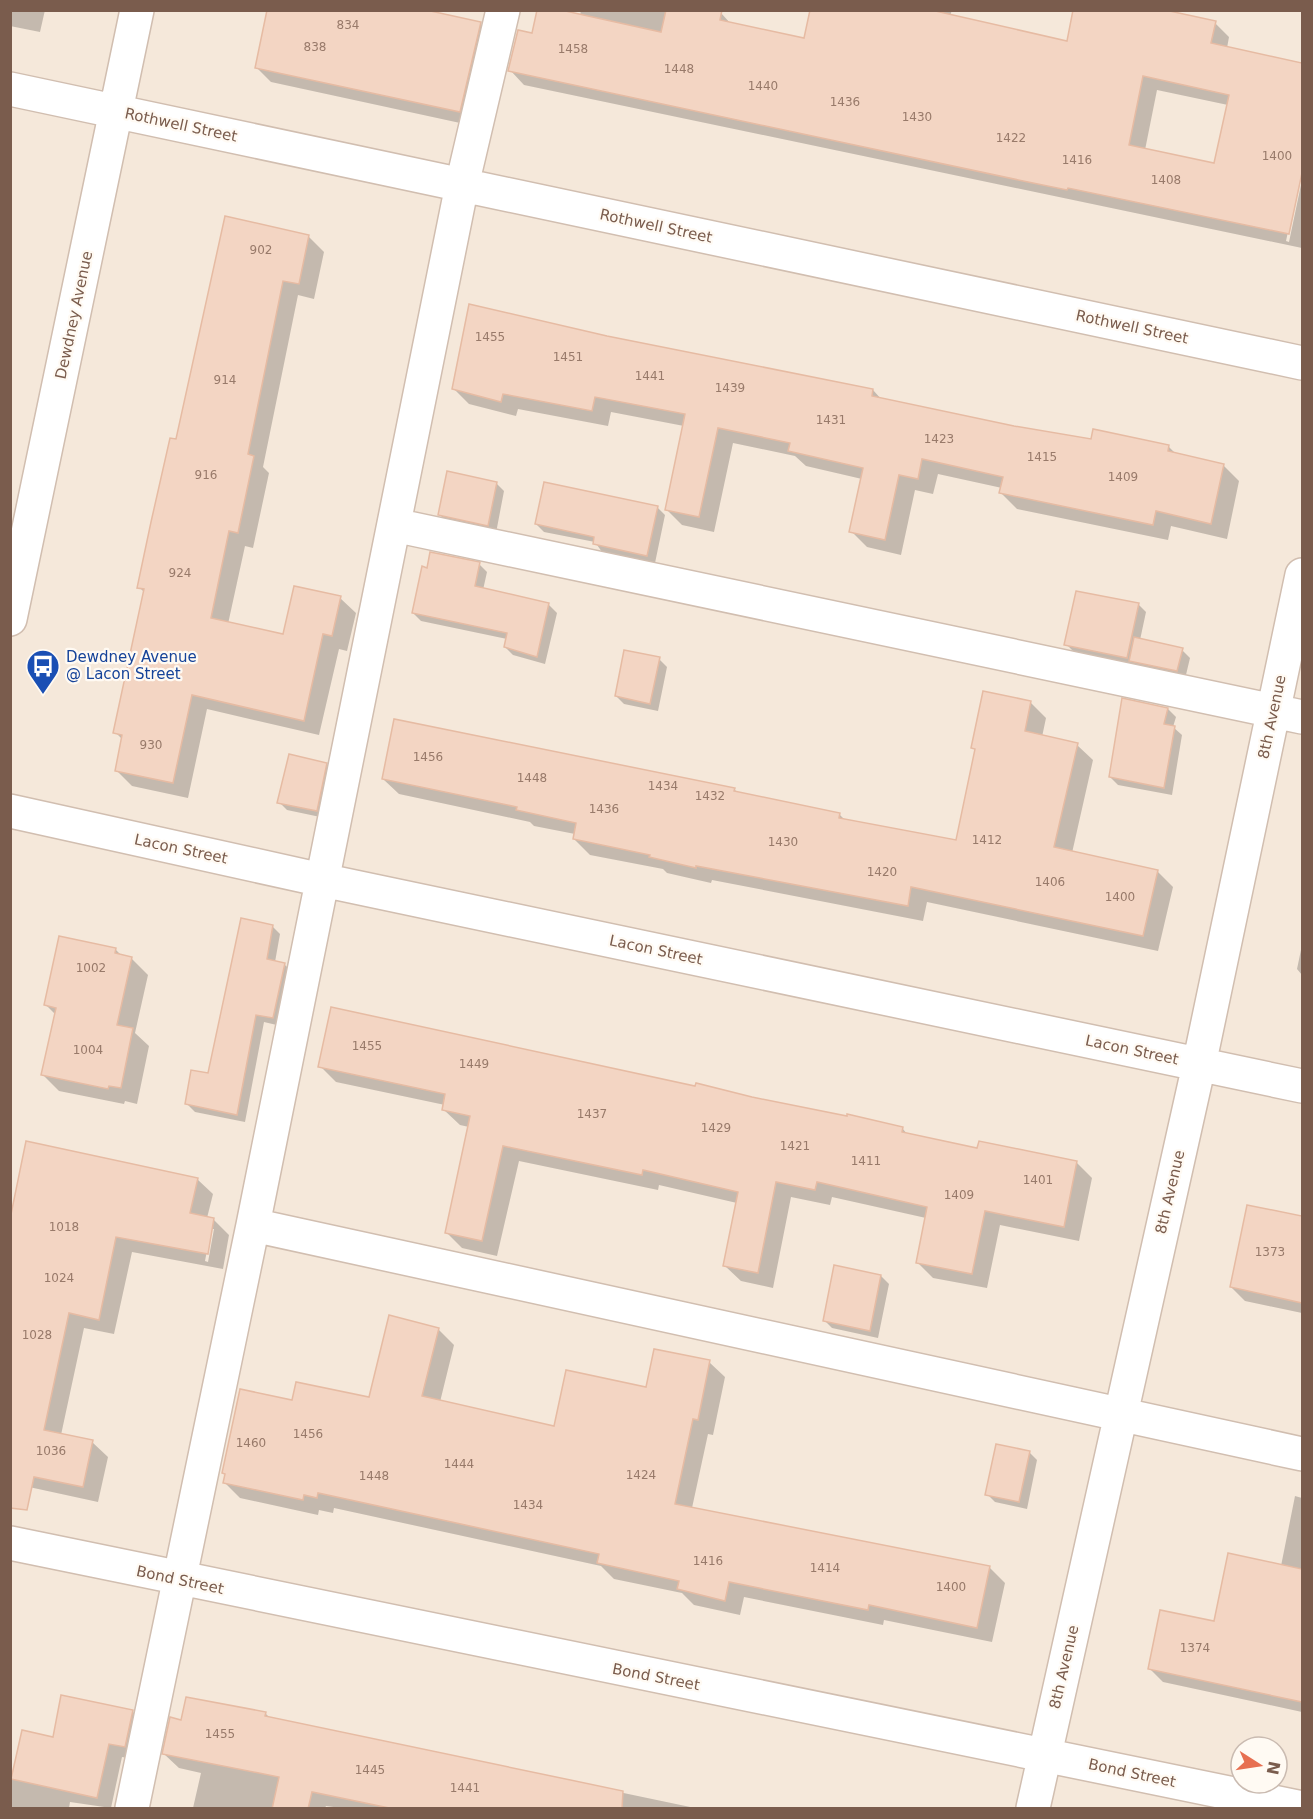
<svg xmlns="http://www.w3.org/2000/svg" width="1313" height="1819" font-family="'DejaVu Sans',sans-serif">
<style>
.residential{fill:#f5e8da;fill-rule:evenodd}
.shadow{fill:#0003;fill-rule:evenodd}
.building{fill:#f3d5c3;stroke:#e6bba3;stroke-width:1.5;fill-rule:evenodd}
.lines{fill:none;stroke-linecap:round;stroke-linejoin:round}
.minor-casing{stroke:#d1beb0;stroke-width:36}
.minor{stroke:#fff;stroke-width:33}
.labels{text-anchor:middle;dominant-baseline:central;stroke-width:4.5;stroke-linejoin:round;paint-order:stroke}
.number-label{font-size:12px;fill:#987a6a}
.street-label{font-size:15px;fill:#7a5c4d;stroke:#fffaf3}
.transit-label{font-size:15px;fill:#164399;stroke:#fffaf3;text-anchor:start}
</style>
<rect width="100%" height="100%" fill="#fdf6ec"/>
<path class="residential" d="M11 11H1302V1808H11ZM1241 1747H1277V1783H1241Z"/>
<path class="shadow" d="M10 10H45L40 32 10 26Z
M581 10H708L721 13 731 24 805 39 812 10H952L950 16 1068 43 1215 23 1229 37 1227 48 1302 64V166L1286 241 1289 242 1302 180V248L524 85 510 70 533 35 580 16ZM1157 90 1228 105 1215 165 1145 150Z
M480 24 495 38 474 126 271 82 256 67Z
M308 236 324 252 314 299 298 295 263 467 269 473 253 548 245 546 228 624 284 636 340 598 356 613 347 651 339 649 319 735 207 709 188 798 132 786 116 770 123 740 115 732 145 593 139 587 177 441Z
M607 337 873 390 882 400 1014 427 1093 441 1168 446 1177 455 1223 465 1239 481 1227 539 1171 526 1168 540 1017 509 1001 493 1002 488 938 474 933 494 915 490 901 555 867 547 851 531 862 479 806 466 795 456 733 443 714 532 682 525 666 509 684 426 611 412 608 426 518 409 516 416 469 404 454 389Z
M496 483 504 491 496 533 448 523 440 515Z
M657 507 665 515 655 563 602 552 595 542 544 532 536 524Z
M479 564 487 572 483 590 549 605 557 613 545 664 513 655 505 647 507 639 421 621 413 613Z
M1138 604 1146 612 1140 640 1182 650 1190 658 1185 679 1074 652 1066 644Z
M659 659 667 667 658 711 624 704 616 696Z
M1030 702 1046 718 1042 737 1077 745 1093 760 1072 853 1157 871 1173 887 1158 951 927 902 923 921 712 880 711 883 667 873 663 869 590 855 574 839 575 834 534 826 530 822 399 794 383 779 734 789 739 794 839 814 846 821 957 841 976 751 972 747Z
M1168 709 1176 717 1173 727 1182 735 1172 795 1118 785 1110 777Z
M326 764 334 772 325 818 287 810 279 802Z
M272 926 280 934 275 962 284 964 292 972 281 1026 264 1022 245 1122 195 1112 187 1104 209 1075Z
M1302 945V975L1297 969Z
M115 949 123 957 131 958 148 975 135 1033 149 1046 137 1104 125 1101 124 1104 59 1091 43 1075 56 1015 46 1005Z
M320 1066 752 1099 902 1128 908 1135 978 1150 1076 1162 1092 1178 1079 1241 1000 1225 987 1288 933 1278 917 1262 926 1218 832 1197 830 1205 791 1197 773 1288 741 1281 725 1266 737 1203 659 1185 658 1190 519 1161 497 1256 462 1248 446 1232 469 1127 460 1125 444 1110 445 1105 336 1082Z
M197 1179 213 1194 207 1218 214 1220 229 1235 223 1269 132 1252 114 1334 84 1328 61 1435 92 1442 108 1457 98 1502 29 1487 10 1218ZM211 1229H214L208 1262 205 1261Z
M1248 1206 1302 1217V1313L1245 1301 1231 1287Z
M881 1276 889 1284 878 1338 832 1328 824 1320Z
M438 1329 454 1345 440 1402 555 1428 709 1362 725 1377 713 1435 708 1434 692 1508 989 1567 1005 1583 992 1642 884 1620 883 1625 744 1597 740 1615 694 1605 682 1593 614 1579 601 1566 334 1508 333 1513 319 1510 318 1515 240 1498 224 1482 226 1475 223 1473 294 1402 370 1399Z
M1029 1452 1037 1460 1027 1509 995 1502 987 1494Z
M1295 1496 1302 1498V1712L1163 1682 1149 1668 1215 1623 1281 1566Z
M132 1711 146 1725 139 1760 122 1757 111 1808 70 1802 69 1808H10V1776L54 1739Z
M265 1713 271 1719 695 1808H341L326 1806 325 1808H193L201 1773 179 1768 164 1754 183 1722Z"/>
<path class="building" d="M267 10H426L481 22 460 112 255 68Z
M537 10H561L661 32 666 10H722L720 20 804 38 810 10H931L1067 41 1073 10H1165L1216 21 1211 43 1302 63V173L1289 234 1068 188 1067 190 1028 182 508 71 518 30 532 33ZM1143 76 1229 95 1214 163 1129 145Z
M225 216 309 235 299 284 283 281 248 454 254 456 238 533 229 531 211 618 283 634 294 586 341 596 332 636 323 634 304 721 192 695 173 783 115 771 122 735 113 733 144 589 137 588 151 522 170 438 176 439Z
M469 304 607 336 873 389 872 396 1014 426 1091 439 1093 429 1169 445 1168 451 1224 464 1211 524 1156 511 1153 525 999 493 1003 477 922 459 918 479 899 475 885 540 849 532 863 468 788 451 790 443 718 428 699 517 665 510 685 414 595 397 592 411 503 394 501 402 452 389Z
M447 471 497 482 488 526 438 515Z
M544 482 658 506 647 556 593 544 594 537 535 524Z
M430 552 480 562 475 586 549 603 537 657 504 647 507 633 412 613 422 566 427 568Z
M1076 591 1139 603 1127 658 1064 645Z
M1134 637 1183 648 1177 671 1129 661Z
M624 650 660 657 650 704 615 696Z
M983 691 1031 701 1025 731 1078 743 1054 847 1158 870 1143 936 911 887 908 906 696 866V868L649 857 650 855 573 839 576 823 516 810 517 807 382 779 394 719 735 788 734 791 840 813 839 818 956 840 975 749 971 748Z
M1122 698 1168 708 1164 724 1175 726 1164 788 1109 777Z
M289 754 327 763 317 811 277 803Z
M241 918 273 925 267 959 285 963 273 1018 256 1015 237 1115 185 1104 191 1070 208 1073Z
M59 936 116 948 115 953 132 957 117 1025 133 1028 121 1088 109 1086 108 1089 41 1075 56 1008 44 1005Z
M331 1007 695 1086 696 1083 752 1097 847 1116V1114L903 1127 902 1132 977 1148 979 1141 1077 1161 1064 1227 985 1211 972 1274 916 1263 927 1207 817 1182 815 1190 776 1182 758 1273 723 1266 738 1192 643 1170 642 1175 503 1146 482 1241 445 1233 470 1116 442 1110 445 1094 318 1067Z
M26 1141 198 1178 190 1213 214 1218 208 1254 116 1237 99 1320 69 1313 44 1430 93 1440 83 1487 34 1477 27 1510 10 1508V1219Z
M1247 1205 1302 1216V1303L1230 1287Z
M834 1265 881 1275 870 1331 823 1321Z
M389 1315 439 1328 422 1396 554 1426 566 1370 646 1387 654 1349 710 1360 698 1420 693 1419 675 1504 990 1566 977 1628 869 1605 868 1610 729 1582 725 1601 677 1589 679 1581 597 1563 599 1554 318 1493 317 1498 304 1495 303 1500 223 1483 225 1474 222 1473 240 1389 292 1400 296 1382 369 1397Z
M996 1444 1030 1451 1019 1502 985 1495Z
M1228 1553 1302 1569V1702L1148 1669 1160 1610 1214 1621Z
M61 1695 133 1710 125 1747 109 1744 97 1798 11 1779 22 1730 53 1737Z
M186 1697 266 1712 265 1716 623 1791 622 1809H394L312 1792 308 1809H272L279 1777 162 1754 170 1717 181 1720Z"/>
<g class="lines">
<defs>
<path id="minor" d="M10 89 1302 363
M394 525 1302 717
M10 619 137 10
M10 811 322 880 1302 1086
M253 1225 1302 1454
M10 1543 1302 1808
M132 1808 253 1225 462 185 503 10
M1033 1808 1199 1065 1302 575"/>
</defs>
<use href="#minor" class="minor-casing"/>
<use href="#minor" class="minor"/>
</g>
<defs>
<symbol id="bus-pin" viewBox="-11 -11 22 30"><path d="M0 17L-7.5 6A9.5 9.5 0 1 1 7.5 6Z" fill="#1a4fb4" stroke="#fffaf3"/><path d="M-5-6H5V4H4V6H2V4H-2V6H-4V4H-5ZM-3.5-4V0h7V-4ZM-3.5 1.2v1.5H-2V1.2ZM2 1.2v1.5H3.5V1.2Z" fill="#fff"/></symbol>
</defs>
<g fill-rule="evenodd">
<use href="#bus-pin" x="24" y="647" width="38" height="52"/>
</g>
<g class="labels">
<g class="number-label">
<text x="348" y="25">834</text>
<text x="315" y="47">838</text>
<text x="573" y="49">1458</text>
<text x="679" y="69">1448</text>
<text x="763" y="86">1440</text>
<text x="845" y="102">1436</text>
<text x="917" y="117">1430</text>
<text x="1011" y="138">1422</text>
<text x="1277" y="156">1400</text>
<text x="1077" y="160">1416</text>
<text x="1166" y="180">1408</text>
<text x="261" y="250">902</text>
<text x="490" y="337">1455</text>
<text x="568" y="357">1451</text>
<text x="650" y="376">1441</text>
<text x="225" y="380">914</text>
<text x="730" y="388">1439</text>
<text x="831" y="420">1431</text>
<text x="939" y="439">1423</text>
<text x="1042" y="457">1415</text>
<text x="206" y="475">916</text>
<text x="1123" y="477">1409</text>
<text x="180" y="573">924</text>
<text x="151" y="745">930</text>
<text x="428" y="757">1456</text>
<text x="532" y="778">1448</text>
<text x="663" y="786">1434</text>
<text x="710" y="796">1432</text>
<text x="604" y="809">1436</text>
<text x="987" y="840">1412</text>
<text x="783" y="842">1430</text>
<text x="882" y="872">1420</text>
<text x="1050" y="882">1406</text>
<text x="1120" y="897">1400</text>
<text x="91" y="968">1002</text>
<text x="367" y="1046">1455</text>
<text x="88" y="1050">1004</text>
<text x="474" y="1064">1449</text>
<text x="592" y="1114">1437</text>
<text x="716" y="1128">1429</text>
<text x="795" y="1146">1421</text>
<text x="866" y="1161">1411</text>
<text x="1038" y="1180">1401</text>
<text x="959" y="1195">1409</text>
<text x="64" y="1227">1018</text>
<text x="1270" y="1252">1373</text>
<text x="59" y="1278">1024</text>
<text x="37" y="1335">1028</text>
<text x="308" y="1434">1456</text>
<text x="251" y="1443">1460</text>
<text x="51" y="1451">1036</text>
<text x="459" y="1464">1444</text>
<text x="641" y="1475">1424</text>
<text x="374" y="1476">1448</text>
<text x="528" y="1505">1434</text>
<text x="708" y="1561">1416</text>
<text x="825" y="1568">1414</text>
<text x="951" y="1587">1400</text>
<text x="1195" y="1648">1374</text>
<text x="220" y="1734">1455</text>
<text x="370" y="1770">1445</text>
<text x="465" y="1788">1441</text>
</g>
<g class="street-label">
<text transform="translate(181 125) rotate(12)">Rothwell Street</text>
<text transform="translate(656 226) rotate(12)">Rothwell Street</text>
<text transform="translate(74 315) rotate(-78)">Dewdney Avenue</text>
<text transform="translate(1132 327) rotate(12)">Rothwell Street</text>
<text transform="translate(1272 717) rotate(-78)">8th Avenue</text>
<text transform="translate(181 849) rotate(12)">Lacon Street</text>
<text transform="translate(656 950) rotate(12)">Lacon Street</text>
<text transform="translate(1132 1050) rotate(12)">Lacon Street</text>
<text transform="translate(1170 1192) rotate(-77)">8th Avenue</text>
<text transform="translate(180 1580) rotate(12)">Bond Street</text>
<text transform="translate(1064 1667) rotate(-77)">8th Avenue</text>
<text transform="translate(656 1677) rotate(11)">Bond Street</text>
<text transform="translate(1132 1773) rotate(12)">Bond Street</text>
</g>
<g class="transit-label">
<text x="66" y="657">Dewdney Avenue<tspan x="66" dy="17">@ Lacon Street</tspan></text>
</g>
</g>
<rect width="1313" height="1819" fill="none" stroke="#7a5c4d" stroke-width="24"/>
<g transform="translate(1259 1765) rotate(102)"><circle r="28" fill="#fffaf3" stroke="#cabbb1" stroke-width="1.5"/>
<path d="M0-4.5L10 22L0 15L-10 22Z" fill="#e76f51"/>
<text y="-9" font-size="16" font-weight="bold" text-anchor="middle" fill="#7a5c4d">N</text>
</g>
</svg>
